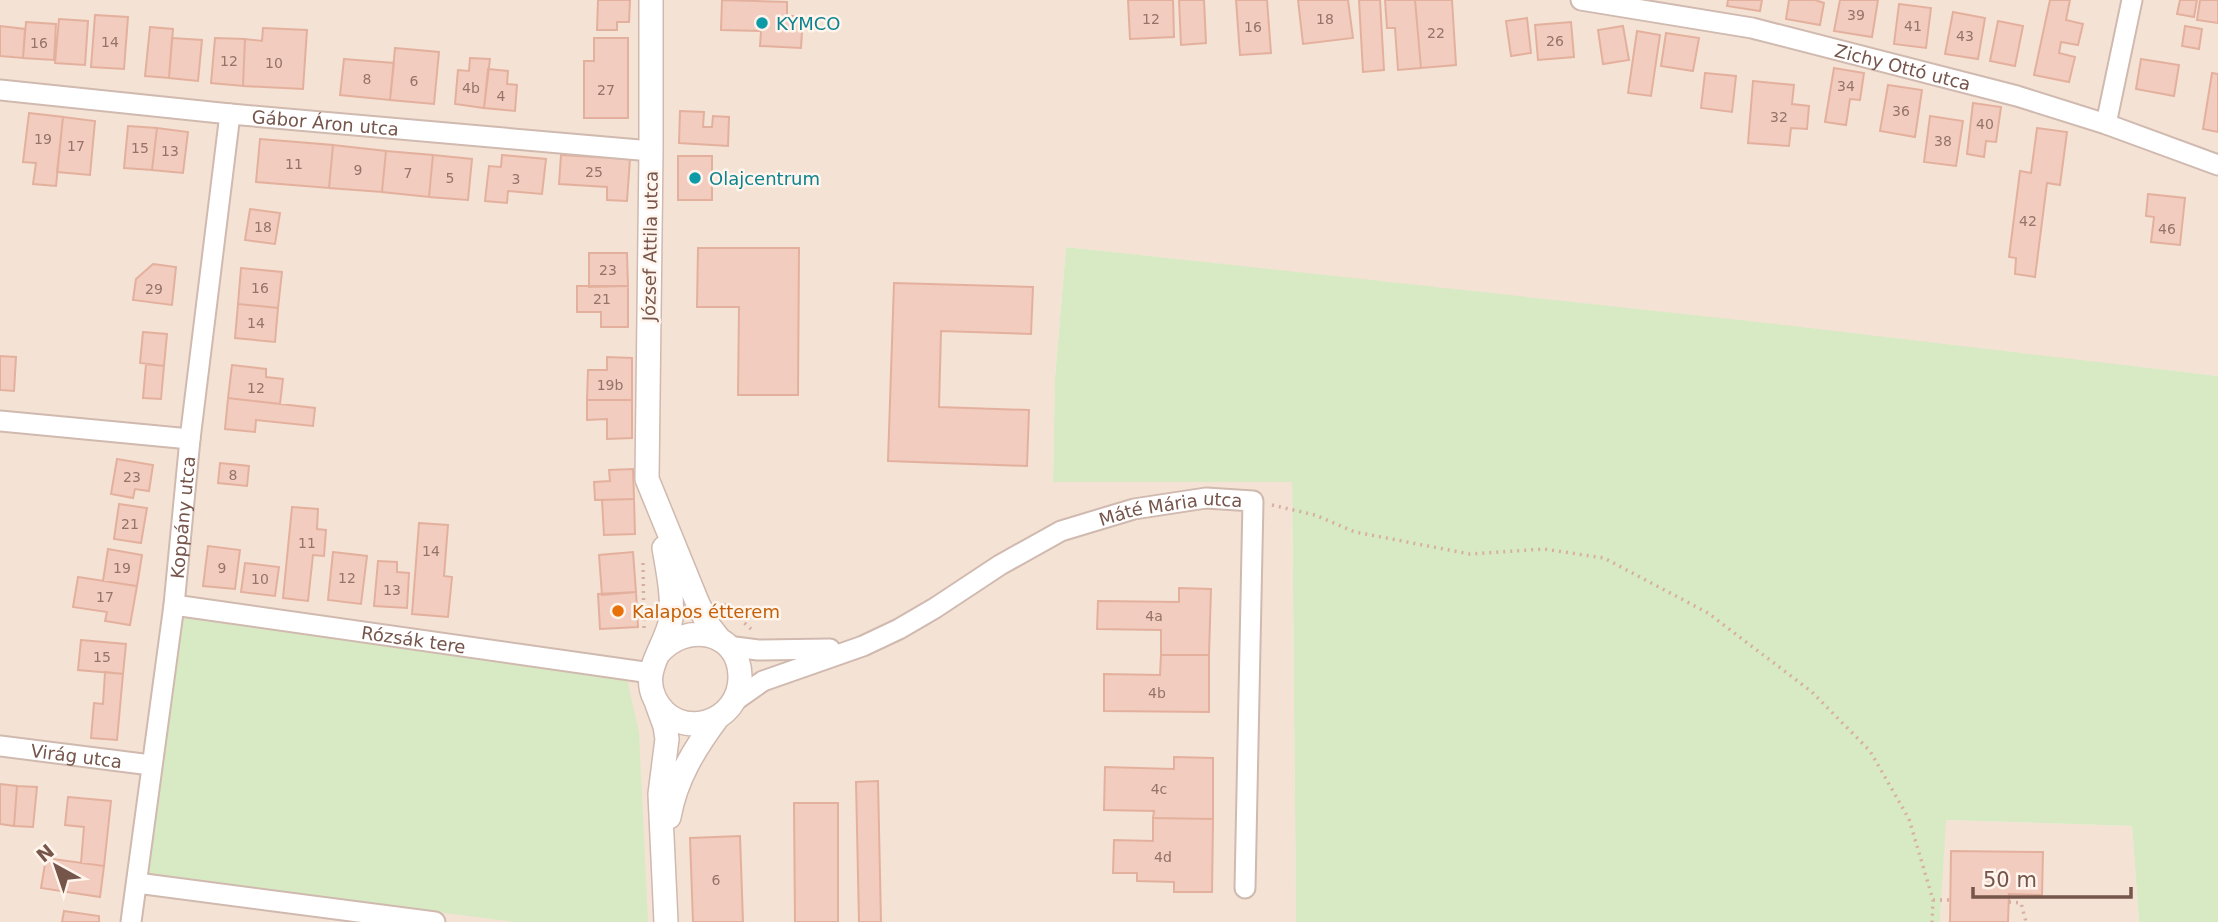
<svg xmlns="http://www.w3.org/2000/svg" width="2218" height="922" font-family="'DejaVu Sans',sans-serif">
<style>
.residential{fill:#f4e2d5}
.green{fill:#d8eac4}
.building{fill:#f2ccbe;stroke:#e4b09e;stroke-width:2}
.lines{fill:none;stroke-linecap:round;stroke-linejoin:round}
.minor-casing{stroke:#d0b9af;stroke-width:23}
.tertiary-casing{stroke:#d0b9af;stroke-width:26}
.path{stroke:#d7afa1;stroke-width:3.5;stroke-dasharray:2 5;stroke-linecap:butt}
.minor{stroke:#fff;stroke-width:19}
.tertiary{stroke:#fff;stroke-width:23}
.culture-dot{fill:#0f9aa8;stroke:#fff5ed;stroke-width:2.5}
.food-dot{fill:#e8710a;stroke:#fff5ed;stroke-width:2.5}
.labels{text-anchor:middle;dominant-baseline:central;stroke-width:5;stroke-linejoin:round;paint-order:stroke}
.number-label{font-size:14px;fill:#957368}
.culture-label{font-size:18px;fill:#0d838f;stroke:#fff5ed;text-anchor:start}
.street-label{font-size:18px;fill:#76554b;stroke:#fff5ed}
.food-label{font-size:18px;fill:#c56008;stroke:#fff5ed;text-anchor:start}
</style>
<rect width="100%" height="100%" fill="#fcf1e6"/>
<path class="residential" d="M0 0H2218V376L1066 247 1055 377 1053 482 1292 481 1296 922H0Z
M1945 820 2132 826 2139 922H1940Z"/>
<path class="green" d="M1066 247 1767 323 2218 376V922H2139L2132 826 1946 820 1940 922H1296L1292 482H1053L1055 377Z
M182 614 627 679 639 732 648 922H515L147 875Z"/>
<path class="building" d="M598 0H630L629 22H617V30H597Z
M722 0 787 2V16H803L801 48 760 46 761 31 721 30Z
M1128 0H1173L1174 37 1130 39Z
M1179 0H1204L1206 43 1181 45Z
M1236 0H1267L1271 53 1240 55Z
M1298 0H1348L1353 38 1303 44Z
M1359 0H1380L1384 70 1363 72Z
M1385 0H1415L1421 68 1398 70 1395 28H1387Z
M1415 0H1452L1456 65 1421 68Z
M1728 0H1762L1760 11 1727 6Z
M1789 0H1815L1824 3 1820 25 1786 19Z
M1840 0H1878L1872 37 1834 31Z
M2050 0H2070L2066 20 2083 24 2078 45 2061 42 2059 53 2075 57 2069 82 2034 75Z
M2180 0H2197L2194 17 2177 14Z
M2200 0H2218V23L2197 20Z
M1899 4 1931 8 1926 48 1894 44Z
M1953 12 1985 18 1978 59 1945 54Z
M95 15 128 17 124 69 91 67Z
M1527 18 1531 53 1511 56 1506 21Z
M59 19 88 21 85 65 55 63Z
M1998 21 2023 26 2015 66 1990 61Z
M26 22 56 24 54 60 23 58Z
M1571 22 1574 57 1538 60 1535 25Z
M0 26 25 29 23 58 0 56Z
M1623 26 1629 60 1603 64 1598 30Z
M2185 26 2202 29 2199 49 2182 46Z
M150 27 173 29 169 78 145 76Z
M263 28 307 30 303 89 243 86 245 39 262 41Z
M1637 31 1660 35 1651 96 1628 93Z
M1666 33 1699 38 1693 71 1661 66Z
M172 38 202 40 198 81 169 78Z
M215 38 245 39 243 86 211 83Z
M594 38H628V118H584V61H594Z
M395 48 439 52 434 104 390 100Z
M470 58 490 59 484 108 455 104 458 70 469 71Z
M344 59 394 63 390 100 340 95Z
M2141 59 2179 65 2174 96 2136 89Z
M1834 68 1864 73 1860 100 1850 99 1846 125 1825 122Z
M488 69 508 71 507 84 517 85 515 111 484 108Z
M1705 73 1736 76 1732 112 1701 108Z
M2212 73 2218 74V132L2203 129Z
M1753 81 1794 85 1792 104 1809 106 1807 129 1791 128 1789 146 1748 143Z
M1888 85 1922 90 1915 137 1880 131Z
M1973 103 2001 107 1996 142 1986 141 1984 157 1967 154Z
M680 111 704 112 703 127H712L713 116 729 117 728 146 679 143Z
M29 113 63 117 56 186 33 184 36 163 23 162Z
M1930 116 1963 121 1956 166 1924 162Z
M63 117 95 121 90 175 57 172Z
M128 126 157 128 152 170 124 168Z
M157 128 188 132 183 173 152 170Z
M2037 128 2067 132 2060 185 2047 183 2035 277 2015 274 2016 258 2009 257 2020 171 2031 173Z
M260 139 333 145 329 188 256 182Z
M333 145 386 151 382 192 329 188Z
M386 151 433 155 429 197 382 192Z
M433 155 472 159 468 200 429 197Z
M502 155 546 159 542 194 508 191 507 203 485 201 489 166 501 167Z
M561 155 630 159 627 201 607 200V187L559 184Z
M678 156H712V200H678Z
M2148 194 2185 198 2180 245 2151 242 2154 217 2146 216Z
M250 209 280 213 275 244 245 240Z
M698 248H799L798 395H738L739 307H697Z
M589 253H627L628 286 589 287Z
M153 264 176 267 172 305 133 300 136 279Z
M241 268 282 272 278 308 238 304Z
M894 283 1033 287 1031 334 941 331 939 407 1029 410 1027 466 888 461Z
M577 286H628V327H601V312H577Z
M238 304 278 308 275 342 235 338Z
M143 332 167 334 164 366 140 363Z
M0 356 16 357 14 391 0 390Z
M607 357 632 358V400H587L588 370H607Z
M146 364 164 366 161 399 143 398Z
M232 365 266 369V377L283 379 280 404 228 398Z
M228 398 315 408 313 426 256 420 255 432 225 429Z
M587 400H632V438L607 439V419L587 420Z
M117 459 153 465 149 491 135 489 133 498 111 494Z
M220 463 249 466 247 486 218 483Z
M633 469 634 499 595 500 594 482 610 481 609 470Z
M634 499 635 534 604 535 602 500Z
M119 504 147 508 141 543 114 539Z
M292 507 318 509 317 529 326 530 324 556 313 555 308 601 283 598Z
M419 523 448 525 444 576 452 577 448 617 412 614Z
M208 546 240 550 235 589 203 586Z
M108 549 142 555 137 586 103 581Z
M333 552 367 556 361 604 328 600Z
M633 552 636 592 602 595 599 555Z
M378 561 397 562V572L409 573 407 608 374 606Z
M245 563 279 567 275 596 241 592Z
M78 577 137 586 130 625 105 621 107 612 73 607Z
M1179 588 1211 589 1209 655H1161V630L1097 629 1098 601 1179 602Z
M636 592 638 627 600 629 598 594Z
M81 640 126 644 123 674 78 670Z
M1161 655H1209V712L1104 711V674L1160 675Z
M105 672 123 674 117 740 91 738 94 703 103 704Z
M1174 757 1213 758V819L1153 818 1154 811 1104 810 1105 767 1174 769Z
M878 781 881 922H859L856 782Z
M0 784 17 786 14 826 0 824Z
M17 786 37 787 33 827 14 826Z
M68 797 111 801 104 866 81 863 84 827 65 825Z
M794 803H838V922H795Z
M1153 818 1213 819 1212 892H1174V882L1137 881V873H1113L1114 840 1153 841Z
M740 836 743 922H693L690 838Z
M1951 851 2043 852 2042 895 2009 894 2008 922H1950Z
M46 858 104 866 100 897 41 888Z
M64 911 99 916V922H62Z"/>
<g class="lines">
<defs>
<g id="minor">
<path id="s1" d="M1581 0 1752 28 2017 96 2106 124 2218 165"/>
<path id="s2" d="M0 90 230 114 651 151"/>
<path d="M2106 124 2132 0"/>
<path d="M0 421 190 439"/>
<path id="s3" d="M174 605 651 673"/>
<path d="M727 646 758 650 830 649"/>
<path id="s4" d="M736 700 763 681 863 646 899 629 935 608 1000 565 1061 531 1134 509 1206 498 1253 501 1245 888"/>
<path id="s5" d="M0 746 151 765"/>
<path d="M137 883 435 922"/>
<path id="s6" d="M131 922 174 605 190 439 230 114"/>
</g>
<path id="tertiary" d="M651 0V151L647 479 698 604 709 626 720 640
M658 654C685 621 739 630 740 676 741 724 677 743 655 699 640 670 667 646 671 618 673 595 668 571 664 548
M657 704 665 726 667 739 660 794 666 922
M669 817C676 778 695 748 718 717"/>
</defs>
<use href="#minor" class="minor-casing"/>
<use href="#tertiary" class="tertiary-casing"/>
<path class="path" d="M1272 505 1315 515 1355 532 1470 554 1544 549 1604 558 1708 613 1812 692 1870 751 1909 819 1933 900 1932 922
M643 563 644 629
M724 604 751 629
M1933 900H1950
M2009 902 2021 903 2026 922"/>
<use href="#minor" class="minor"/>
<use href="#tertiary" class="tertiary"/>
</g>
<g class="culture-dot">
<circle cx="762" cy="23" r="7"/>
<circle cx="695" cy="178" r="7"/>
</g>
<circle class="food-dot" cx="618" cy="611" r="7"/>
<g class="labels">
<g class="number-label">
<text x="1856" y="15">39</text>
<text x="1151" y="19">12</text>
<text x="1325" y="19">18</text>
<text x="1913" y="26">41</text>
<text x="1253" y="27">16</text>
<text x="1436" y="33">22</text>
<text x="1965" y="36">43</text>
<text x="1555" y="41">26</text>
<text x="110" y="42">14</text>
<text x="39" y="43">16</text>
<text x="229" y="61">12</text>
<text x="274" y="63">10</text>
<text x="367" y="79">8</text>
<text x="414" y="81">6</text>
<text x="1846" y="86">34</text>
<text x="471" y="88">4b</text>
<text x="606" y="90">27</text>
<text x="501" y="96">4</text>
<text x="1901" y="111">36</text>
<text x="1779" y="117">32</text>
<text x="1985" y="124">40</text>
<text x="43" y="139">19</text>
<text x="1943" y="141">38</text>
<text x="76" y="146">17</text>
<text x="140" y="148">15</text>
<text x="170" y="151">13</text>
<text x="294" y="164">11</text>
<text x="358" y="170">9</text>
<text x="594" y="172">25</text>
<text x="408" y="173">7</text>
<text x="450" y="178">5</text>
<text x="516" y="179">3</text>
<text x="2028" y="221">42</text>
<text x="263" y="227">18</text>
<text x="2167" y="229">46</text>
<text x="608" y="270">23</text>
<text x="260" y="288">16</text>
<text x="154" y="289">29</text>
<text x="602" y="299">21</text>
<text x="256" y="323">14</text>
<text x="610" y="385">19b</text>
<text x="256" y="388">12</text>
<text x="233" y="475">8</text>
<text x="132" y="477">23</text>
<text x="130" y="524">21</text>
<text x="307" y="543">11</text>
<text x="431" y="551">14</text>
<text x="122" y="568">19</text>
<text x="222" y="568">9</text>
<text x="347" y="578">12</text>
<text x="260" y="579">10</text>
<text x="392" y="590">13</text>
<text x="105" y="597">17</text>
<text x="1154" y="616">4a</text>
<text x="102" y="657">15</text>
<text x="1157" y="693">4b</text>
<text x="1159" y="789">4c</text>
<text x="1163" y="857">4d</text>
<text x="716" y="880">6</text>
</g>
<g class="culture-label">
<text x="776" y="23">KYMCO</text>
<text x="709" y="178">Olajcentrum</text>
</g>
<g class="street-label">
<text stroke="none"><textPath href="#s1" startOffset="329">Zichy Ottó utca</textPath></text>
<text stroke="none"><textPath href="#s2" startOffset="327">Gábor Áron utca</textPath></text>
<text transform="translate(650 246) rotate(-89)">József Attila utca</text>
<text stroke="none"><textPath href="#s4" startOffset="481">Máté Mária utca</textPath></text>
<text stroke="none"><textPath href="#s6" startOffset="408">Koppány utca</textPath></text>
<text stroke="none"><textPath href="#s3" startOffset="242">Rózsák tere</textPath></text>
<text stroke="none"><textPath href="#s5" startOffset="77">Virág utca</textPath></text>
</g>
<g class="food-label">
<text x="632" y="611">Kalapos étterem</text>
</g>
</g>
<g transform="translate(56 866) rotate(320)" stroke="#fff5ed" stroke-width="5" paint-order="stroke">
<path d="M0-5L12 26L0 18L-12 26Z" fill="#76554b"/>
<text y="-10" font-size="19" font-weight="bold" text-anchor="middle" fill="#76554b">N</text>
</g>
<path d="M1973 887v10h158v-10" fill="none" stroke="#76554b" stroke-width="3.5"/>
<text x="1983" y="887" font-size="21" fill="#76554b" stroke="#fff5ed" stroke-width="5" paint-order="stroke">50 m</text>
</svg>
